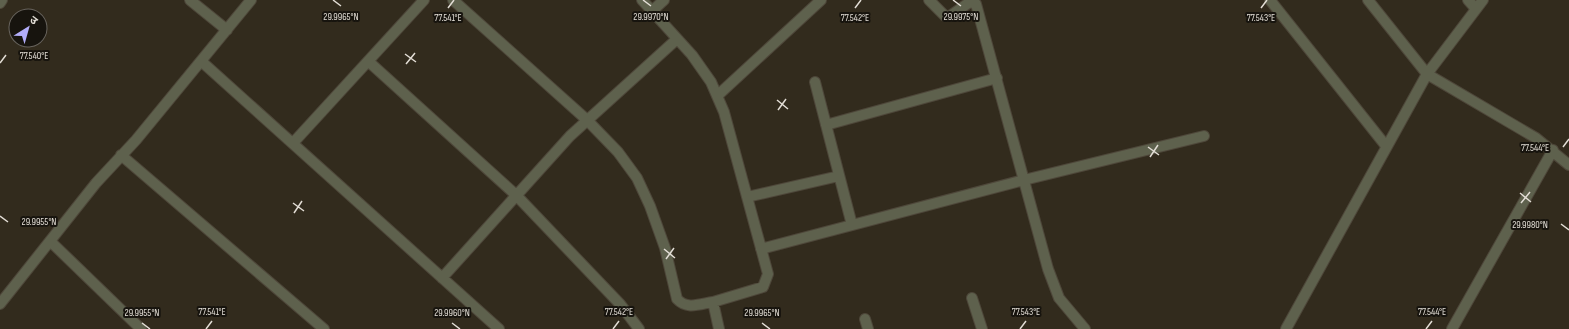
<svg xmlns="http://www.w3.org/2000/svg" width="1569" height="329" font-family="'Sofia Sans Condensed','Noto Sans Devanagari',sans-serif">
<style>
.lines{fill:none;stroke-linecap:round;stroke-linejoin:round}
.minor-casing{stroke:#4e473a;stroke-width:12}
.minor{stroke:#5e614d;stroke-width:10}
.ticks{fill:none;stroke:#e2ddd5;stroke-width:1.5}
.ticks-label{font-size:10px;text-anchor:middle;fill:#e2ddd5;stroke:#17140e;stroke-width:4;stroke-linejoin:round;paint-order:stroke}
</style>
<rect width="100%" height="100%" fill="#322b1d"/>
<g class="lines">
<defs>
<path id="minor" d="M190 0 227 30
M453 0 587 120 618 152 637 178 650 206 665 248 677 299C687 310 700 304 713 302
M642 0 692 55 711 82 724 112 768 274 763 287 713 302 719 329
M929 0 945 16H950L970 2 976 4 1048 269 1059 298 1085 329
M1270 0 1386 146
M1368 0 1427 74 1536 138 1569 165
M1468 0 1476 9
M0 3 2 0
M652 11 664 0
M201 61 499 329
M368 61 516 195 620 304 639 329
M815 82 852 225
M717 96 821 0
M826 125 997 78
M293 143 424 0
M121 155 324 329
M747 197 839 176
M50 241 141 329
M761 249 1024 180 1204 136
M442 278 570 136 677 39
M972 298 982 329
M0 304 96 183 136 140 251 0
M865 319 868 329
M1286 329 1427 74 1483 0
M1452 329 1553 150"/>
</defs>
<use href="#minor" class="minor-casing"/>
<use href="#minor" class="minor"/>
</g>
<path class="ticks" d="M333 0 341 6M643 0 651 6M953 0 961 6M448 8 454 0M855 8 861 0M1261 8 1267 0M405 54 416 62M0 63 6 55M406 64 415 53M777 100 788 109M778 110 786 99M1148 147 1159 155M1563 147 1569 139M1150 157 1158 145M1520 193 1531 202M293 203 304 211M1521 203 1530 192M294 213 302 201M0 216 8 222M1561 224 1569 230M664 249 675 258M666 259 674 248M142 323 150 329M452 323 460 329M762 323 770 329M206 329 212 321M613 329 619 321M1020 329 1026 321M1426 329 1432 321"/>
<g class="ticks-label">
<text x="341" y="20">29.9965°N</text>
<text x="651" y="20">29.9970°N</text>
<text x="961" y="20">29.9975°N</text>
<text x="448" y="21">77.541°E</text>
<text x="855" y="21">77.542°E</text>
<text x="1261" y="21">77.543°E</text>
<text x="34" y="59">77.540°E</text>
<text x="1535" y="151">77.544°E</text>
<text x="39" y="225">29.9955°N</text>
<text x="1530" y="228">29.9980°N</text>
<text x="212" y="315">77.541°E</text>
<text x="619" y="315">77.542°E</text>
<text x="1026" y="315">77.543°E</text>
<text x="1432" y="315">77.544°E</text>
<text x="142" y="316">29.9955°N</text>
<text x="452" y="316">29.9960°N</text>
<text x="762" y="316">29.9965°N</text>
</g>
<g transform="translate(28 28) rotate(37)"><circle r="19" fill="#17140e" stroke="#68645e"/>
<path d="M0-3L7 15L0 10L-7 15Z" fill="#b2adf9"/>
<text y="-6" font-size="11" font-weight="bold" text-anchor="middle" fill="#e2ddd5">उ</text>
</g>
</svg>
